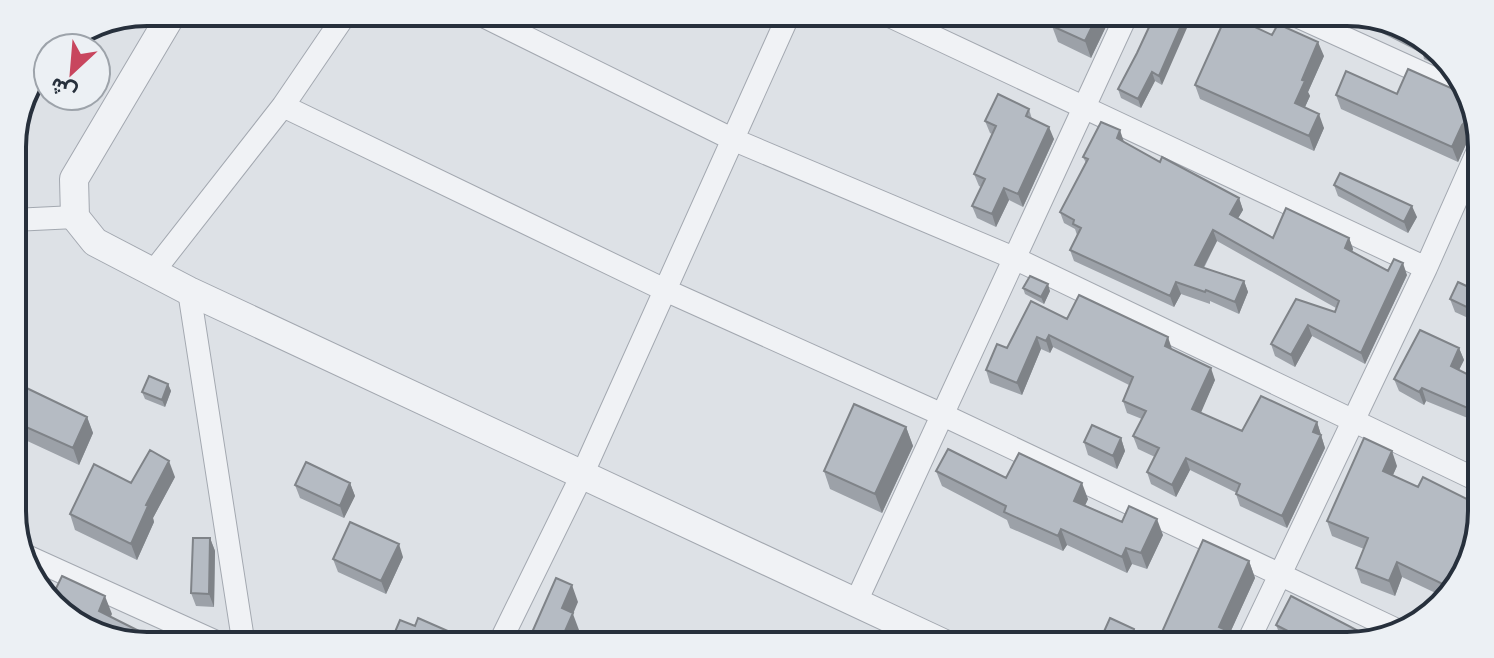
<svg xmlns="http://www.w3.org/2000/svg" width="1494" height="658" font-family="Roboto,Vazirmatn,sans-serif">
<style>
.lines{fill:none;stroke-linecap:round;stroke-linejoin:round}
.minor-casing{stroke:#a3a8b0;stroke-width:24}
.tertiary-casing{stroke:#a3a8b0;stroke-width:30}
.minor{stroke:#f0f2f5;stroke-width:22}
.tertiary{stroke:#f0f2f5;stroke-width:28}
.wall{fill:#9ca1a8}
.shaded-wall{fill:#7f8388}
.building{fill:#b5bbc3;stroke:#7f8388;stroke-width:2}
.rim{fill:none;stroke:#27303c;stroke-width:4}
</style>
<rect width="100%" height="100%" fill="#dde1e6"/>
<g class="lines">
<defs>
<path id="minor" d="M475 12 732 139 1014 258 1473 478
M881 12 1426 268
M1288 12 1466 93
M283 106 665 290 943 415 1399 631
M13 220 75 217
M153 272 283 106 347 12
M189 291 244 646
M22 554 225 646
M856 602 1128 12
M498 646 582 475 790 12
M1246 646 1426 268 1480 146"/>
<path id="tertiary" d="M173 12 74 179 75 217 95 242 189 291 949 646"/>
</defs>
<use href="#minor" class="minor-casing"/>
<use href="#tertiary" class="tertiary-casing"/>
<use href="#minor" class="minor"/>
<use href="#tertiary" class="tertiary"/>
</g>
<path class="wall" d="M1058 12H1113L1091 58 1058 42 1052 26Z
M1156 12 1162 85 1155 81 1141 108 1121 98 1118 89 1137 53Z
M1371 17 1399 22 1454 65 1458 75 1424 59 1423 54 1376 30Z
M1272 35 1324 56 1308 92 1310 96 1305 107 1324 128 1314 151 1200 99 1195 85Z
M1397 94 1467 97 1481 129 1480 132 1472 134 1468 140 1458 162 1341 109 1336 95Z
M1029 109 1032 119 1054 139 1023 207 1009 200 996 227 977 218 972 206 981 187 979 186 974 174 992 134 990 133 985 121Z
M1124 142 1160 162 1239 198 1243 210 1238 218 1273 238H1349L1353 249 1352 252 1388 271 1407 275 1365 364 1312 336 1295 367 1275 356 1271 344 1335 312 1336 308 1217 241 1204 268 1244 281 1248 292 1239 314 1210 301V304L1181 294 1174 307 1074 261 1070 250 1077 235 1075 229 1064 223 1060 212 1086 163 1083 157Z
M1334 185 1417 217 1408 233 1338 196Z
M1023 288 1050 291 1044 304 1025 294Z
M1477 291V322L1455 312 1450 299Z
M1067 319 1172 350 1215 380 1200 413 1242 431 1317 422 1325 448 1287 528 1240 506 1236 494 1237 493 1190 470 1176 497 1151 484 1147 472 1155 457 1138 449 1133 436 1142 419 1127 413 1123 401 1129 385 1053 347 1050 353 1041 349 1022 395 990 383 986 370 1007 348Z
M1459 348 1464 360 1459 370 1475 378V421L1426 401 1424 405 1399 391 1394 379Z
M14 382 87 417 93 433 79 465 23 439 17 424 14 422Z
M168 384 171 391 165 407 145 399 142 392Z
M906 427 913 446 882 513 830 489 824 471Z
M1121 438 1125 451 1117 469 1088 455 1084 442Z
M1397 466 1393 475 1472 563 1444 597 1402 577 1395 596 1361 583 1356 568 1364 549 1332 536 1327 521Z
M936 471 1006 478 1088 499 1085 505 1122 522 1163 535 1147 569 1132 564 1127 573 1067 545 1063 551 1010 528 1007 520 942 486Z
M175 477 153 518 154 522 137 560 75 530 70 514 131 483Z
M350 483 355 496 344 518 300 498 295 485Z
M210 538 215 551 214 607 196 606 191 593Z
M403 557 386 594 338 572 333 559Z
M1249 561 1255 578 1228 637 1232 646H1167L1162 632Z
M1276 625 1355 646H1293L1282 640Z
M1102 636 1140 646H1106Z"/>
<path class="shaded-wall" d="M1099 12H1113L1091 58 1085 41Z
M1187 12H1194L1162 85 1159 76Z
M1318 42 1324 56 1308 92 1310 96 1300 118 1295 103 1302 80Z
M1152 72 1155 81 1141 108 1138 99Z
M1319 114 1324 128 1314 151 1309 136Z
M1467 120 1472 134 1468 140 1458 162 1452 147 1462 125Z
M1049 127 1054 139 1023 207 1018 194Z
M1120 130 1124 142 1117 138Z
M1004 188 1009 200 996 227 992 214Z
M1239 198 1243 210 1234 225 1230 214Z
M1412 206 1417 217 1408 233 1404 222Z
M1213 230 1217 241 1199 276 1195 265Z
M1349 238 1353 249 1349 259 1345 248Z
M1403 263 1407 275 1365 364 1361 353Z
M1244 281 1248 292 1239 314 1235 302Z
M1176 282 1181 294 1174 307 1170 296Z
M1048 284 1050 291 1044 304 1041 297Z
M1308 325 1312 336 1295 367 1291 355Z
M1049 335 1053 347 1050 353 1046 341Z
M1037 337 1041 349 1022 395 1017 383Z
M1168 337 1172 349 1165 346Z
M1459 348 1464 360 1455 378 1451 366Z
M1211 368 1215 380 1197 422 1192 409Z
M168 384 171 391 165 407 162 400Z
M1422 388 1426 401 1424 405 1419 392Z
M87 417 93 433 79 465 73 448Z
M1317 422 1325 448 1287 528 1282 516Z
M906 427 913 446 882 513 875 494Z
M1121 438 1125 451 1117 469 1113 456Z
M1392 451 1397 466 1388 486 1383 471Z
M1186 458 1190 470 1176 497 1172 485Z
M169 461 175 477 153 518 154 522 137 560 131 544 146 505Z
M350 483 355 496 344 518 340 506Z
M1082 483 1088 499 1080 517 1074 501Z
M1157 519 1163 535 1147 569 1141 553Z
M1061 529 1067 545 1063 551 1058 536Z
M210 538 215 551 214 607 209 594Z
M399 544 403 557 386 594 381 581Z
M1126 548 1132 564 1127 573 1122 557Z
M1249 561 1255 578 1225 644 1219 627Z
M1397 562 1402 577 1395 596 1389 581Z
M572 585 578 602 573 614 579 630 572 646 565 631 562 608Z
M105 596 112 614 105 629 99 611Z
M1134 629 1140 646H1129Z
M143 633 147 646 137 644Z
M1228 637 1232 646H1224Z"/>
<path class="building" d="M1058 12H1099L1085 41 1052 26Z
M1156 12H1187L1159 76 1152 72 1138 99 1118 89 1137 53Z
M1227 14 1272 35 1278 24 1318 42 1302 80 1305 81 1295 103 1319 114 1309 136 1195 85Z
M1373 17 1399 22 1445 57 1419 45 1421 42Z
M1408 69 1460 92 1467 97 1476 117 1467 120 1462 125 1452 147 1336 95 1346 71 1397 94Z
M998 94 1029 109 1026 116 1049 127 1018 194 1004 188 992 214 972 206 985 179 974 174 996 126 985 121Z
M1101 122 1120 130 1117 138 1160 162 1162 157 1239 198 1230 214 1273 238 1286 208 1349 238 1345 248 1388 271 1394 259 1403 263 1361 353 1308 325 1291 355 1271 344 1296 299 1335 312 1339 301 1213 230 1195 265 1244 281 1235 302 1206 290 1205 292 1176 282 1170 296 1070 250 1081 228 1073 224 1074 220 1060 212 1088 159 1083 157Z
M1340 173 1412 206 1404 222 1334 185Z
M1030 276 1048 284 1041 297 1023 288Z
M1458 282 1477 291V312L1450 299Z
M1079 295 1168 337 1165 346 1211 368 1192 409 1242 431 1261 396 1317 422 1313 432 1321 435 1282 516 1236 494 1240 484 1186 458 1172 485 1147 472 1159 448 1133 436 1146 411 1123 401 1133 377 1049 335 1046 341 1037 337 1017 383 986 370 997 344 1007 348 1031 301 1067 319Z
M1420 330 1459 348 1451 366 1475 378V408L1473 407 1472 410 1422 388 1419 392 1394 379Z
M149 376 168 384 162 400 142 392Z
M14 382 87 417 73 448 17 423 22 412 14 409Z
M854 404 906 427 875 494 824 471Z
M1092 425 1121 438 1113 456 1084 442Z
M1364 438 1392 451 1383 471 1418 487 1423 477 1473 502 1472 563 1451 588 1397 562 1389 581 1356 568 1368 538 1327 521Z
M948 449 1006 478 1019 453 1082 483 1074 501 1122 522 1129 506 1157 519 1141 553 1126 548 1122 557 1061 529 1058 536 1004 512 1006 506 936 471Z
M150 450 169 461 146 505 148 506 131 544 70 514 94 464 131 483Z
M306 462 350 483 340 506 295 485Z
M350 522 399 544 381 581 333 559Z
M193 538H210L209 594 191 593Z
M1203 540 1249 561 1219 627 1226 630 1228 637 1224 646H1193L1162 632Z
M62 576 105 596 99 611 143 633 137 644 95 636 50 601Z
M556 578 572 585 562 608 573 613 565 631 598 646H526Z
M1291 596 1374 639 1355 646H1317L1276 625Z
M418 618 473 642 471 646H389L400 620 415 626Z
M1110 618 1134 629 1129 646H1124L1102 636Z
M361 641 372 646H359Z"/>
<path d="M0 0H1494V658H0ZM147 26H1347A121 121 0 0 1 1468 147V511A121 121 0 0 1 1347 632H147A121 121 0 0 1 26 511V147A121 121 0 0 1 147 26Z" fill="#ecf0f4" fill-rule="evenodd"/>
<path class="rim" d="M147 26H1347A121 121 0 0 1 1468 147V511A121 121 0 0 1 1347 632H147A121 121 0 0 1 26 511V147A121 121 0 0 1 147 26Z"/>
<g transform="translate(72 72) rotate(206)"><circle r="38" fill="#ecf0f4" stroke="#9da3aa" stroke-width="2"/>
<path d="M0-6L14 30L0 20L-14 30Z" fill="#c8465e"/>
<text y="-12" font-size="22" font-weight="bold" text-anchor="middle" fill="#27303c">ش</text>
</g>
</svg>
